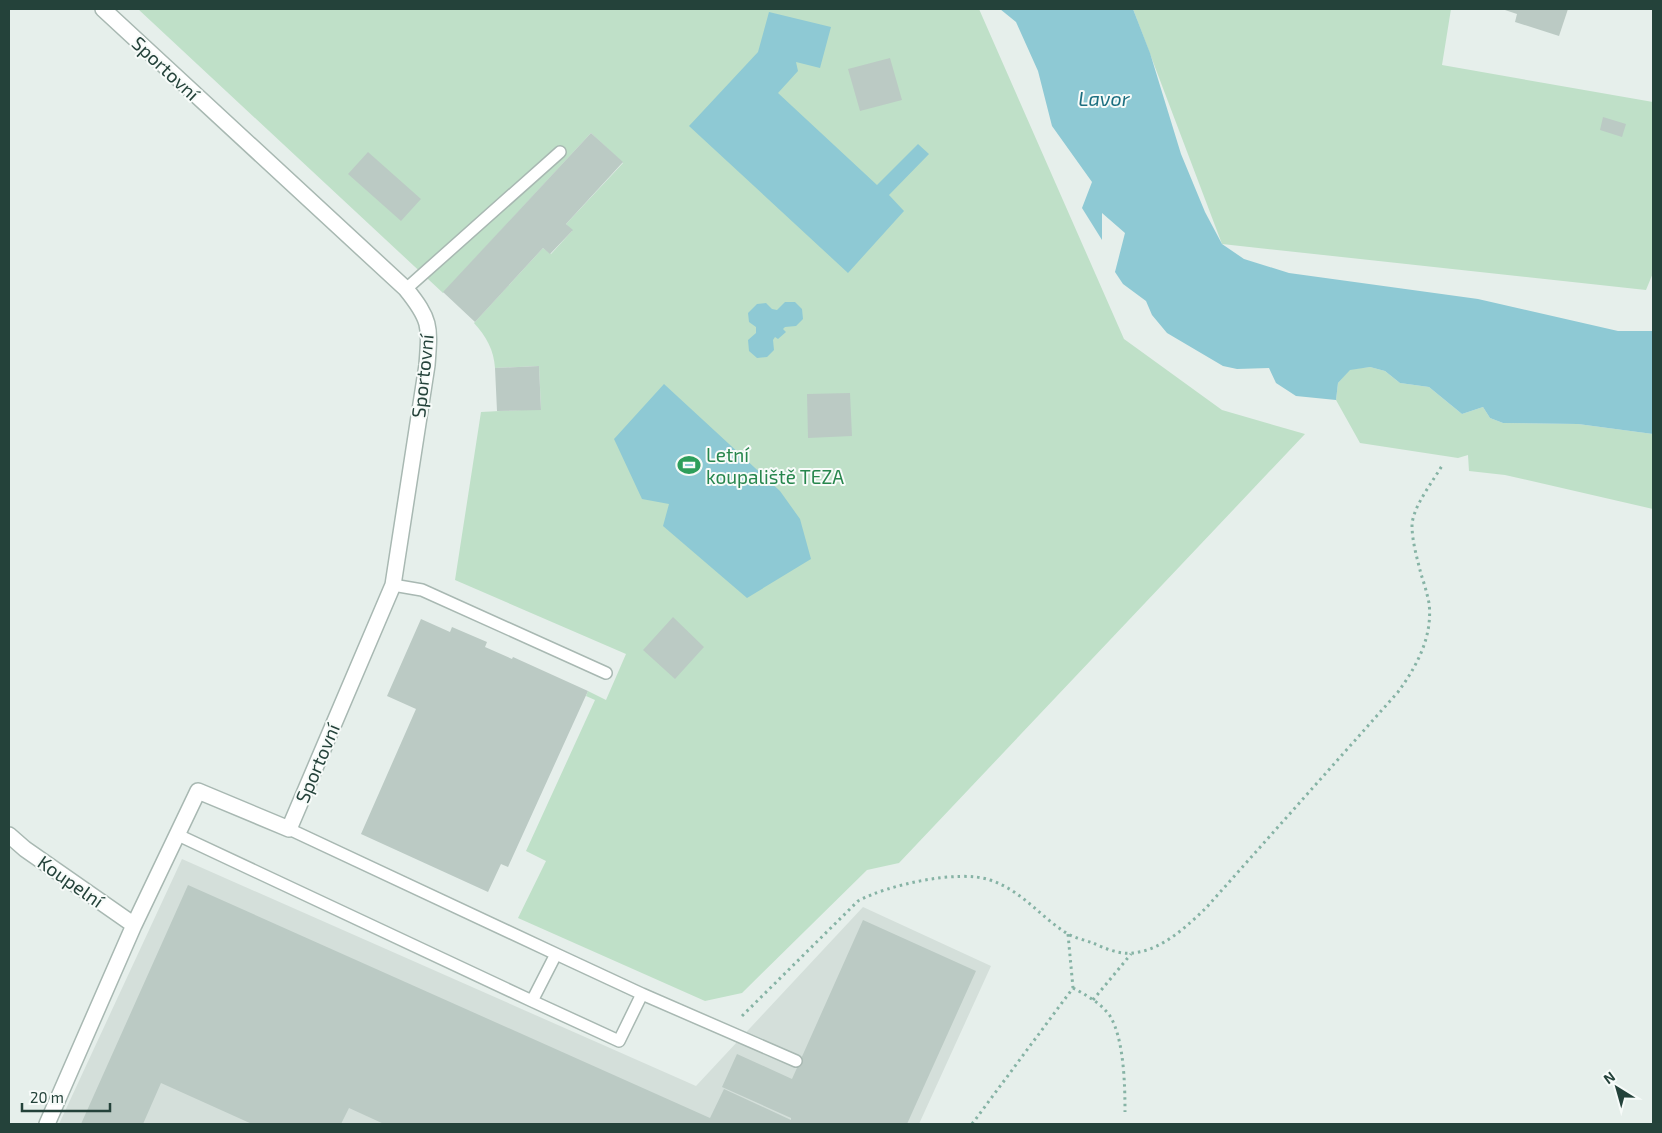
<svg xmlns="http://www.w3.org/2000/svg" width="1662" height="1133" font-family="'Exo 2',sans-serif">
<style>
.built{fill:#d4dfda}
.green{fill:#bfe0c8}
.water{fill:#8ec9d4}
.building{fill:#bbcac4}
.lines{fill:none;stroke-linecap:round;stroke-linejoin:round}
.service-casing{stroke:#a8b8b2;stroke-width:14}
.minor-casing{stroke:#a8b8b2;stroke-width:18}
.path{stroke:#86b3a5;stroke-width:3;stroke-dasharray:2.5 4;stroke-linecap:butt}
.service{stroke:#fff;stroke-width:11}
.minor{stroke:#fff;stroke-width:15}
.labels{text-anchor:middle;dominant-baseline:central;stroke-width:4;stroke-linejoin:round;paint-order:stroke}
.street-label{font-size:19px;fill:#24423a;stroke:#f7fbf9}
.leisure-label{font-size:19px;fill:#27864d;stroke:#f7fbf9;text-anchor:start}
.water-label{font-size:20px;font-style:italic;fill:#1c6f80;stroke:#f7fbf9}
</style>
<rect width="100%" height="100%" fill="#e6efeb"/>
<path class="built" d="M182 859 696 1086 863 907 991 966 919 1124H59Z"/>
<path class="green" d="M138 9H979L1124 339 1222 410 1305 434 899 863 867 870 742 993 705 1001 518 918 546 861 526 851 595 700 586 696 588 691 606 700 626 654 455 580 481 412 541 409 539 366 495 368C494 350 486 336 474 323L543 248 551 254 572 231 566 224 623 163 591 133 443 293Z
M1133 9H1451L1442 65 1653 102V273L1646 290 1222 244Z
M1370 367 1385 371 1400 383 1429 387 1462 414 1483 407 1490 418 1503 423 1578 424 1653 434V509L1505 475 1469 471 1468 455 1458 458 1360 443 1336 400 1338 383 1350 369Z"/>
<path class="water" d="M1000 9H1133L1150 53 1181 154 1205 212 1222 244 1244 259 1289 273 1478 299 1618 331H1653V434L1578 424 1503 423 1490 418 1483 407 1462 414 1429 387 1400 383 1385 371 1370 367 1350 370 1338 383 1336 400 1296 396 1276 383 1269 368 1237 369 1223 366 1167 333 1152 315 1146 301 1123 284 1115 272 1125 233 1102 213V240L1082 208 1092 182 1052 126 1038 71 1016 22Z
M769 12 831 27 820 68 796 62 798 71 778 93 877 185 918 144 929 154 889 195 904 211 848 273 689 126 758 52Z
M785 302H795L802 309 803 319 796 326 785 327 783 329 786 332 778 339 775 337 773 340 774 350 767 357 757 358 749 351 748 340 756 333V327L749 322 748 313 757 304 766 303 772 309 777 310Z
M664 384 780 491 800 519 811 559 747 598 663 526 669 504 642 499 614 439Z"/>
<path class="building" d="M1502 9H1568L1559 36 1515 22 1517 14Z
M890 58 902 100 860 111 848 69Z
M1603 117 1626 124 1622 137 1600 130Z
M591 133 623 162 566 224 573 230 550 254 543 248 475 322 443 292Z
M368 152 421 199 401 221 348 174Z
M539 366 541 410 497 411 495 368Z
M850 393 852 436 808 438 807 394Z
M673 617 704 647 675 679 643 650Z
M421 619 450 632 452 627 487 642 485 647 512 659 513 657 588 691 508 867 501 864 488 892 361 834 416 709 387 696Z
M188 885 710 1118 724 1089 791 1120V1118L722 1087 737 1054 792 1079 863 920 976 971 907 1124H384L349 1108 341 1124H252L161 1083 143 1124H81Z"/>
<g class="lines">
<defs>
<path id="service" d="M406 289 560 152
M393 585 422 590 606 673
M178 835 532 1001 556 954 289 829
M642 994 796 1061
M532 1001 619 1041 642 994 556 954"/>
<path id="minor" d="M9 835 25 849 134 925
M47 1124 134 925 198 791 289 829 393 585 427 365C430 326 431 320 406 289L103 9"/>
</defs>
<use href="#service" class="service-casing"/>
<use href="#minor" class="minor-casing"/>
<path class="path" d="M1073 988C1086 995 1101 1003 1110 1016 1124 1039 1125 1085 1125 1112
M1093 1000 1131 954
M742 1016 858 901C887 885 959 869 990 880 1023 891 1040 917 1068 934 1075 938 1085 940 1093 943 1104 948 1120 955 1133 953 1162 950 1186 927 1206 908L1398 692C1417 666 1433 636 1429 603 1427 593 1424 583 1421 574 1417 558 1412 541 1412 525 1413 506 1434 480 1443 464
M972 1124 1073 988 1068 934"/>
<use href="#service" class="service"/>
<use href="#minor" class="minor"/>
</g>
<defs>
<symbol id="stadium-bare" viewBox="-9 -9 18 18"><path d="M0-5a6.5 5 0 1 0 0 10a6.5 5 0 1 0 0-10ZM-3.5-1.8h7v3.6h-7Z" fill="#2e9e5b" stroke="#f7fbf9" stroke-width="2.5" paint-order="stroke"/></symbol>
</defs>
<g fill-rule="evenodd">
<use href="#stadium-bare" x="673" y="449" width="32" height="32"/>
</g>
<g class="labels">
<g class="street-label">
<text transform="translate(166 68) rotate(43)">Sportovní</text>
<text transform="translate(422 376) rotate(-84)">Sportovní</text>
<text transform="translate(317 763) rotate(-67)">Sportovní</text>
<text transform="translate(71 881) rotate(35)">Koupelní</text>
</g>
<g class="leisure-label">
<text x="706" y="454">Letní<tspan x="706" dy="22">koupaliště TEZA</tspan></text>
</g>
<g class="water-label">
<text x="1104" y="98">Lavor</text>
</g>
</g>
<rect width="1662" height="1133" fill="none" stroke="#24423a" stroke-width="20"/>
<g transform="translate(1617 1088) rotate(323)" stroke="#f7fbf9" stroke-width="4" paint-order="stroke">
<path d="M0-4L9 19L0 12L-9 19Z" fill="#24423a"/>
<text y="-8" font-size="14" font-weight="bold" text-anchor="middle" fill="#24423a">N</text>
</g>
<path d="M22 1103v8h88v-8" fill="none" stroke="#24423a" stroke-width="2.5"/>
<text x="30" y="1103" font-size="15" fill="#24423a" stroke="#f7fbf9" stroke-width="4" paint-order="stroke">20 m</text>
</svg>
